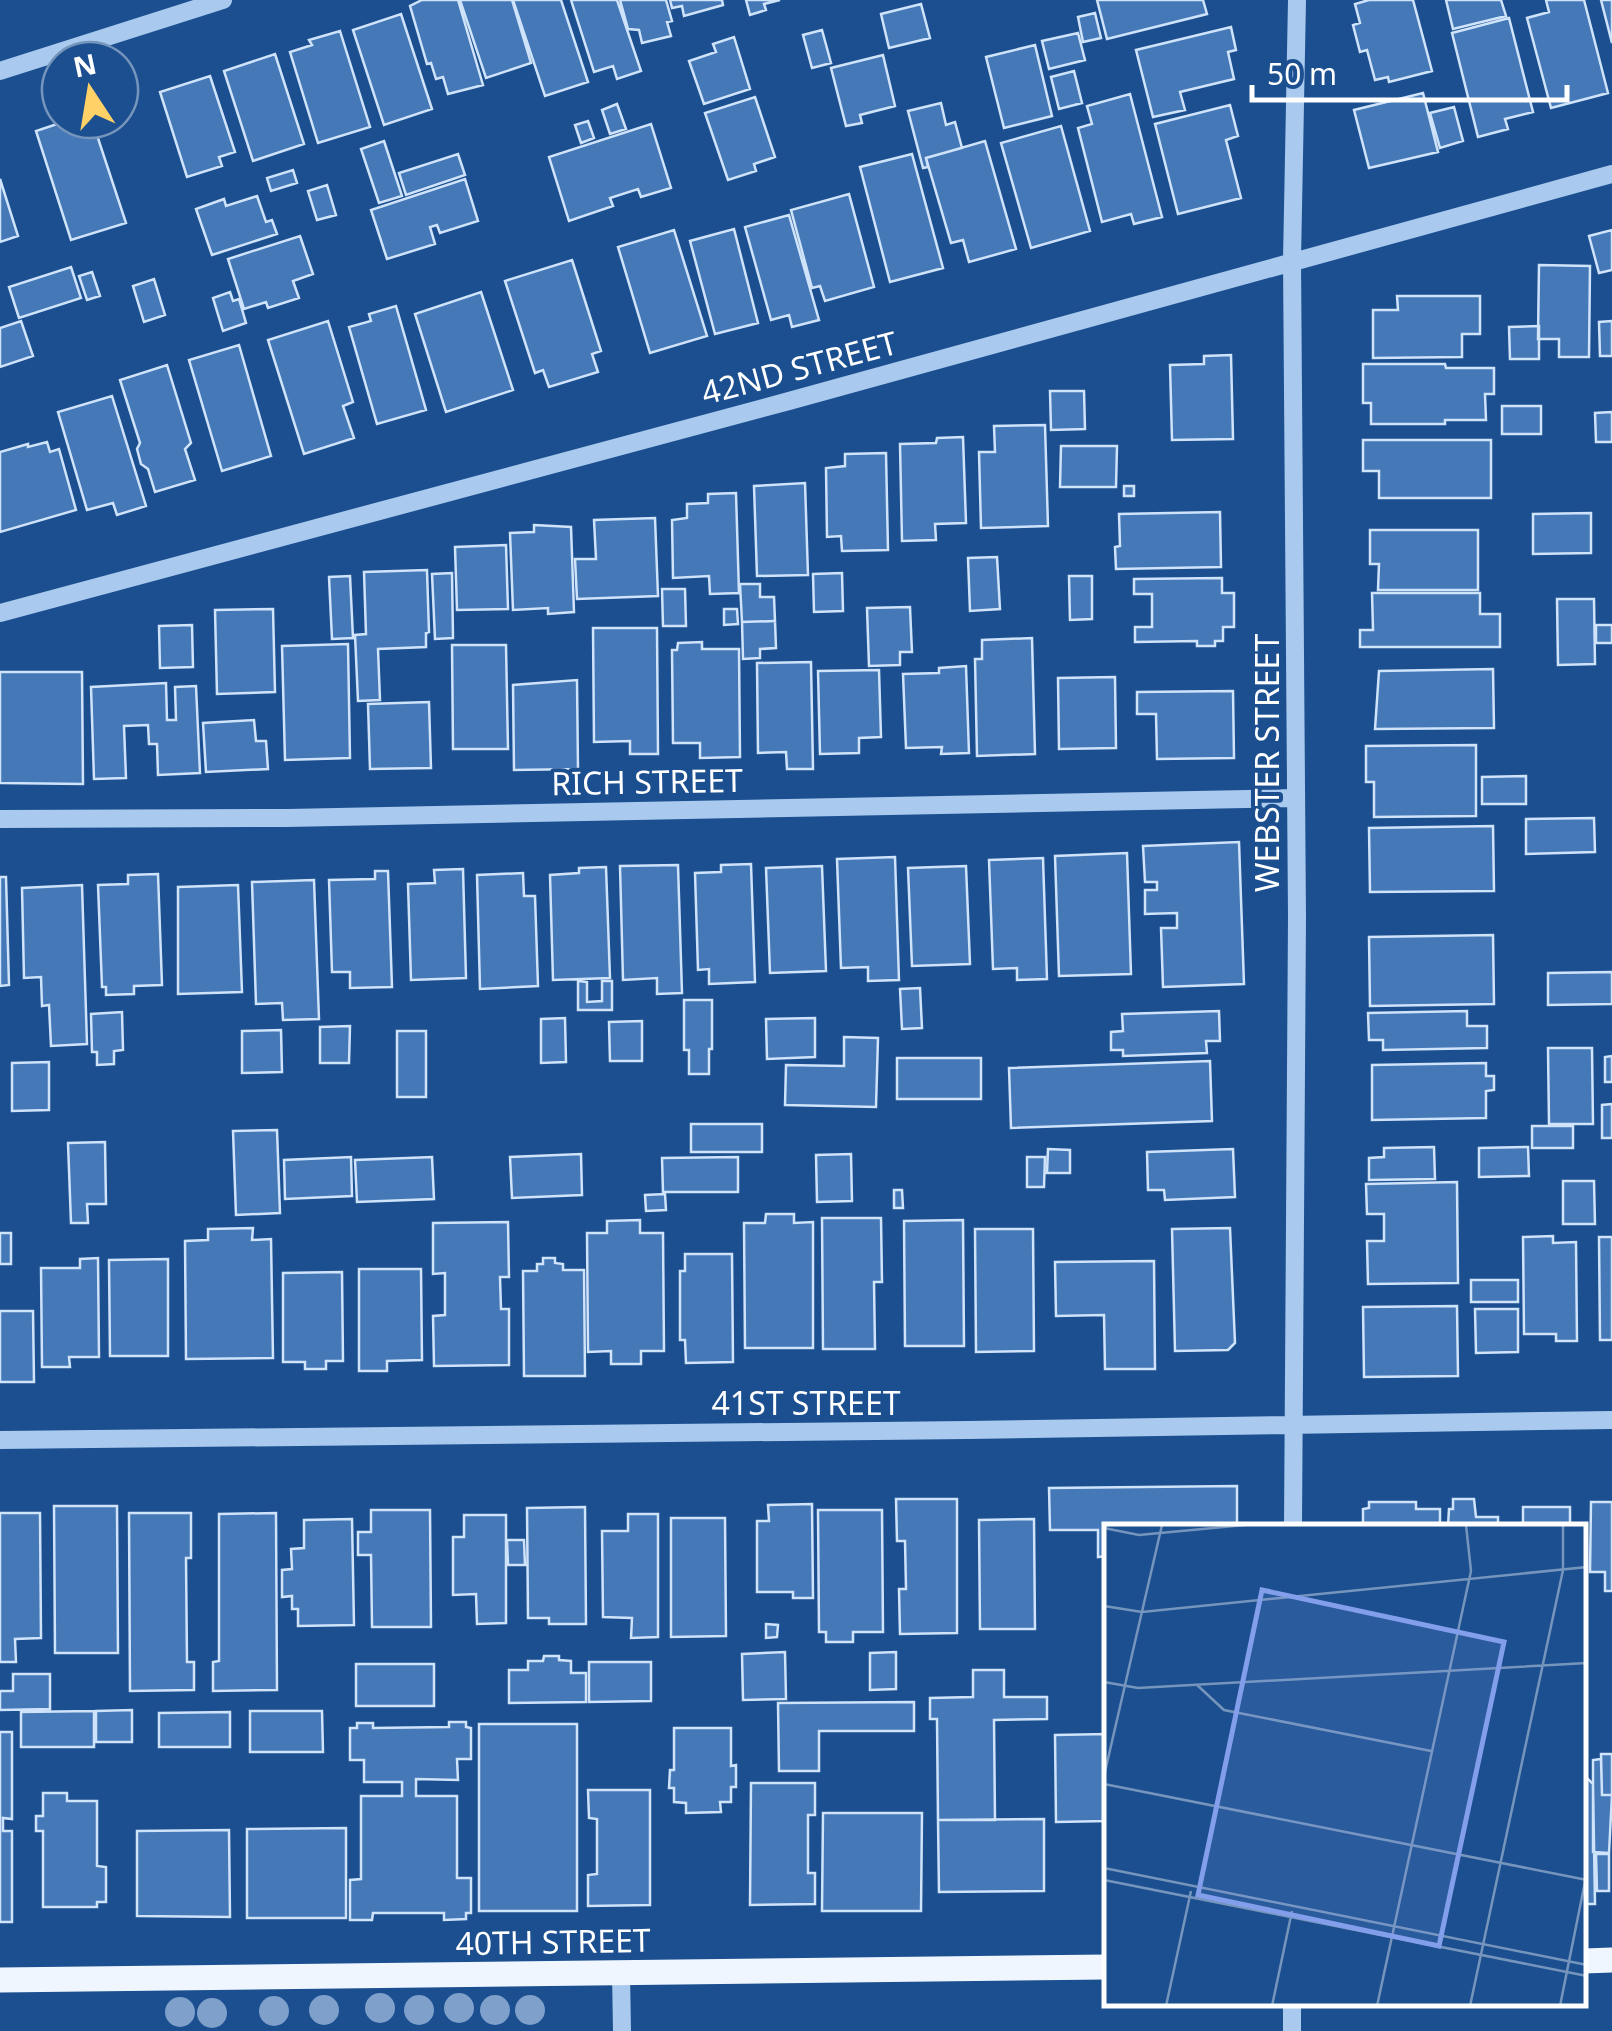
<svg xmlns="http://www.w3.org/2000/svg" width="1612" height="2031" font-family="'Noto Sans',sans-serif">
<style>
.building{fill:#4478b7;stroke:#cfe3fa;stroke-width:2.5}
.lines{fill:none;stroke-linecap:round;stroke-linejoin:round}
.minor{stroke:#a9c9ee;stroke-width:18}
.major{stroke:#f0f6ff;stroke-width:25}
.tree{fill:#7ea0ca}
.labels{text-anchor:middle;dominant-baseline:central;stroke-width:8;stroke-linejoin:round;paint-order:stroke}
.street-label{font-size:32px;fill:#fff;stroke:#1b4f8f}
.inset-road{fill:none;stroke:#7695bc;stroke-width:2.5}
.view{fill:#839eea;fill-opacity:0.15;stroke:#839eea;stroke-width:5}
.inset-edge{fill:none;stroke:#fff;stroke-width:5}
</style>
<rect width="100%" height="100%" fill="#1b4f8f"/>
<path class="building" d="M422 0H458L483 85 448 94 443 77 436 79 431 63 427 64 410 6Z
M460 0H512L531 63 486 78Z
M513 0H561L588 82 545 96Z
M571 0H617L641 71 617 79 613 66 594 72Z
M620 0H666L672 21 667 22 671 36 642 43 639 30 628 29Z
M670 0H722L723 5 684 16 682 6 672 8Z
M746 0H780L764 4 766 10 750 15Z
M1097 0H1203L1207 14 1107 39Z
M1369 0H1413L1432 71 1389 82 1388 77 1375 80 1367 50 1360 52 1353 25 1360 23 1355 4Z
M1446 0H1501L1506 16 1453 29Z
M1546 0H1584L1608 93 1551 108 1527 18 1549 12Z
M1601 0H1612V43Z
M921 4 930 38 889 48 881 14Z
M1095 13 1101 38 1083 42 1078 17Z
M401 14 432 109 384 125 353 30Z
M1509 18 1533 112 1505 119 1508 129 1478 137 1452 33Z
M1231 27 1236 50 1228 52 1234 79 1180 92 1185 110 1153 117 1136 50Z
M822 30 831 63 812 68 803 35Z
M340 31 370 127 318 143 290 52 312 45 309 40Z
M1078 33 1085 60 1049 69 1042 41Z
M734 37 750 89 704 104 689 61 716 52 713 44Z
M1035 45 1052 116 1004 128 986 57Z
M275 54 304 144 253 161 224 71Z
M883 55 895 106 860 115 862 123 846 126 831 68Z
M1074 71 1082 103 1059 109 1051 77Z
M210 76 235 152 219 157 222 166 187 177 160 92Z
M1423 93 1438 152 1369 168 1354 110Z
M1130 94 1162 217 1134 224 1131 214 1102 222 1078 128 1092 124 1087 106Z
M755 97 775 157 754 164 756 171 728 180 705 113Z
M941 103 946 125 955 122 962 148 926 158 928 167 923 168 908 111Z
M617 104 626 129 610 134 602 110Z
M1230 105 1238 136 1226 140 1241 198 1178 214 1155 124Z
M1454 107 1463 141 1440 148 1430 113Z
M69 120H92L126 223 71 240 36 131Z
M588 121 594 138 581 143 575 125Z
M651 124 671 188 641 197 638 189 610 198 613 206 569 221 549 157Z
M1061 126 1090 231 1031 248 1001 143Z
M384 141 402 196 379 203 361 149Z
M985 141 1016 249 969 262 963 240 951 243 926 158Z
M458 154 465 175 406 195 399 173Z
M912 154 943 268 890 282 860 167Z
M293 170 297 183 271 191 267 178Z
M0 179 18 236 0 242Z
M465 179 478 221 440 233 437 225 430 227 435 244 387 259 371 210Z
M327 185 336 215 317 220 308 191Z
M849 194 874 287 825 301 820 286 812 288 791 210Z
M257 196 266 222 272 220 277 234 212 255 196 209 224 199 226 206Z
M789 215 819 320 792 327 789 315 771 320 745 227Z
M734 229 758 323 715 334 690 241Z
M674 230 707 336 650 353 618 247Z
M1612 230V270L1599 273 1589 236Z
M300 236 313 274 293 281 299 298 268 308 266 302 244 309 228 259Z
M572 260 601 351 592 354 598 372 549 387 543 370 535 373 505 281Z
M1539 265 1590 266 1589 357H1559V339H1538Z
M71 267 81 298 19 318 9 287Z
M92 272 100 296 87 300 79 276Z
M154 279 165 315 144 322 133 286Z
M230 292 233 301 239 299 246 323 223 331 213 298Z
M481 292 513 390 446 412 415 314Z
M1397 296H1480V334H1462V357L1373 358V310H1398Z
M396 306 426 410 377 424 349 327 371 321 369 314Z
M21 321 33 356 0 367V328Z
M328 321 353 402 343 406 354 438 304 454 268 340Z
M1612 321V356H1600L1599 322Z
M1539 326V359H1510L1509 327Z
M239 345 271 456 222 471 189 360Z
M1231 355 1233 439 1172 440 1170 365 1204 364V356Z
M1363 364H1445L1446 368H1494V394H1485L1486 420H1445V424H1371V403H1363Z
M167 365 191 443 185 449 195 480 155 492 148 469 141 464 137 449 140 443 120 380Z
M1050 391H1084L1085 429 1051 430Z
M112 396 146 506 117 515 113 503 87 510 58 412Z
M1502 406H1541V434H1502Z
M1612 412V442H1596L1595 413Z
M1045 425 1048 526 981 528 979 452H995L994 426Z
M963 437 966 523 935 524 936 540 902 541 900 444 936 443 937 438Z
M1363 440H1491V498H1379V471H1363Z
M47 442 50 452 59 449 76 510 0 532V452L28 444V447Z
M1061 446H1117L1116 487H1060Z
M886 453 888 550 842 551 841 536 827 537 826 468 845 466V454Z
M805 483 808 575 757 576 754 486Z
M1124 486H1134V496H1124Z
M736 493 739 593 710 594 709 576 673 578 672 520 687 518V504L708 503V494Z
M1220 512 1221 567 1116 569 1115 547 1120 546 1119 514Z
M1591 513V553L1533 554V514Z
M655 518 658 596 577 599 575 559H596L594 520Z
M534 525 571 527 574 612 548 614V608L513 610 510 533 534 532Z
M1370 530H1478V590H1378L1379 564H1370Z
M506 545 508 609 457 610 455 547Z
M997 557 1000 609 970 611 968 558Z
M427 570 429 632 426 633V647L378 649 380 700 358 701 355 635 366 634 364 572Z
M452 573 453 638 435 639 432 574Z
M842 573 843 611 814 612 813 574Z
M350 576 353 638 332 639 329 577Z
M1069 576H1092V619L1070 620Z
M1222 578V593H1234V627H1223V641H1215V646H1197V641L1135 642V627H1152V594H1134V579Z
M740 584H760V597H774L775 621 742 622Z
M662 589H685L686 626H663Z
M1372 593H1480V614H1500V647H1360V630H1373Z
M1557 599H1594L1595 664 1558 665Z
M910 607 912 652H900V665L869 666 867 608Z
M273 609 275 692 217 694 215 610Z
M724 609H737L738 624 724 625Z
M775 621 776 648 760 649V658L743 659 742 622Z
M192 625 193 667 160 668 159 626Z
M1596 625H1612V643H1596Z
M593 628H657L658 754H630V741L594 742Z
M1032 638 1035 754 977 756 975 659H982V640Z
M702 642V649H739L740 757 700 758V743H673L672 650H677L678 643Z
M348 644 350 758 285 760 282 646Z
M452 645H506L508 749H453Z
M811 662 813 769H787L786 752 758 753 757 663Z
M966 666 969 753 941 754 942 747 906 748 903 674 939 673V668Z
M1493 669 1494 728 1375 729 1379 671Z
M879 670 881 737 859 738V753L820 754 818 671Z
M0 672H82L83 784 0 783Z
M1115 677 1116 748 1059 749 1058 678Z
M577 680 578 769 514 770 513 685Z
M166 683 167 720H176L175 687 196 686 200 773 158 775 157 744H149L148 725 124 726 126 778 94 779 91 687Z
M1233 691 1234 758 1157 759 1156 714H1137V692Z
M429 702 431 768 370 769 368 704Z
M254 720 256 741H266L268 769 206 772 203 723Z
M1476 745V816L1374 817V782H1366V746Z
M1526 776V804H1482V777Z
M1594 818 1595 852 1526 854V819Z
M1493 826 1494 891 1370 892 1369 828Z
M1239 842 1244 984 1163 987 1161 928H1177V913L1145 914V890H1157V882H1145L1143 846Z
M1127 853 1131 974 1059 976 1055 856Z
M895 857 899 980 868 981V967L841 968 837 859Z
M1043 858 1047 979 1017 980V968L993 969 989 860Z
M751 864 755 982 709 984V969L698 970 695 873 721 872V865Z
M678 865 682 993 657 994V978L623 980 620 866Z
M822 866 826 971 770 973 766 868Z
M966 866 970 964 912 966 908 868Z
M606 867 610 978 553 980 550 875 579 873V868Z
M463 869 466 978 411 980 408 884 435 883 434 870Z
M375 871H388L392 987 350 988V972H332L329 880 375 879Z
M523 873 524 896H535L538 986 480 989 477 875Z
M158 874 162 985 134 986V994L106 995V987H102L98 885 128 884V875Z
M0 877H6L9 985 0 986Z
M314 880 319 1019 283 1020 282 1003 256 1004 252 882Z
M82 885 87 1044 51 1046 49 1005 42 1006 41 977 24 978 22 888Z
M238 885 242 992 178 994V887Z
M1493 935 1494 1004 1370 1006 1369 937Z
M1612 972V1004L1548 1005V973Z
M578 981 587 982V1002L602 1001V981H612V1010H578Z
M920 988 922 1028 902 1029 900 989Z
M684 1000H712V1049H709V1074H689V1050H684Z
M1219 1011 1220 1041H1206L1207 1053 1123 1056V1050H1111V1032L1123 1031 1122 1014Z
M1467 1011V1026H1487V1048L1383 1050V1040H1369L1368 1013Z
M122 1012 123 1050 114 1051V1064L97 1065V1052H92L91 1014Z
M565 1018 566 1062 541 1063V1019Z
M815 1018V1057L767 1059 766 1019Z
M642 1021V1061H610L609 1022Z
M350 1026 349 1063H320V1027Z
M281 1030 282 1072 242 1073V1031Z
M397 1031H426V1097H397Z
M844 1037 878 1038 876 1107 785 1105 786 1065 844 1066Z
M1548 1048H1592L1593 1124H1549Z
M1612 1056V1082H1605V1057Z
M897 1058H981V1099H897Z
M1210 1061 1212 1121 1011 1128 1009 1068Z
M49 1062V1110L12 1111V1063Z
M1486 1063V1076H1494V1090L1486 1091V1118L1372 1120V1065Z
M1612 1104V1138H1602V1105Z
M691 1124H762V1152H691Z
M1532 1126H1573V1148H1532Z
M277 1130 280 1213 236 1215 233 1131Z
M105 1142 106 1204H87L88 1223H71L68 1143Z
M1434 1147 1435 1179 1369 1180V1158L1384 1157V1148Z
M1528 1147 1529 1176 1479 1177V1148Z
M1048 1149 1070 1150V1173H1047Z
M1233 1149 1235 1197 1165 1200 1164 1190H1148L1147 1152Z
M581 1154 582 1195 512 1198 510 1157Z
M851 1154 852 1201 817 1202 816 1155Z
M351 1157 352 1196 285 1199 284 1160Z
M432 1157 434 1199 357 1202 355 1160Z
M738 1157V1192H663L662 1158Z
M1027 1157H1045L1044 1187H1027Z
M1563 1181H1594L1595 1224H1563Z
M1457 1182 1458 1283 1368 1284 1367 1241H1384V1214H1367L1366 1184Z
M894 1190H902L903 1208H894Z
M665 1194 666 1210 646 1211 645 1195Z
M766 1214H794V1223L813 1222V1348H745L744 1223H765Z
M822 1218H881L882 1282H874L875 1349H823Z
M640 1220V1233H663L664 1351H641V1364H611V1351L588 1352 587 1233H607V1221Z
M963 1220 964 1346H905L904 1221Z
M508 1222 509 1277H500L501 1309H509V1365L434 1366 433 1316 445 1315V1273L433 1274V1223Z
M253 1228 252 1240 271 1239 273 1358 186 1359 185 1241 208 1240V1229Z
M1230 1228 1235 1343 1228 1350 1175 1351 1172 1229Z
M975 1229H1033L1034 1351 976 1352Z
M0 1233H11V1264H0Z
M1553 1236V1243L1576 1242 1577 1341H1556V1334H1524L1523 1237Z
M1599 1237H1612V1340H1600Z
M685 1254H732L733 1362 686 1363 685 1340H680V1271H685Z
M98 1258 99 1357H69L70 1367H42L41 1268H80V1259Z
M543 1258H555V1263L563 1264V1270H584L585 1376H524L523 1271H537V1264H543Z
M168 1259V1356H110L109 1260Z
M1154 1261 1155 1369H1105L1104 1315 1056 1316 1055 1262Z
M359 1269H421L422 1360 387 1361V1371H359Z
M342 1272 343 1361H326V1369H305V1362H283V1273Z
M1471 1280H1518V1302H1471Z
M1457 1306 1458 1376 1364 1377 1363 1307Z
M1475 1309H1518V1352L1476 1353Z
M0 1311H33L34 1382H0Z
M1237 1486V1526H1107V1556L1098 1557V1530H1050L1049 1488Z
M896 1499H957V1633L900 1634 899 1589H906L905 1541H897Z
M1453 1499H1474L1476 1517H1498V1526H1448L1449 1509H1453Z
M1369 1502H1416V1509H1440V1526H1363V1509L1369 1508Z
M1591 1502H1612V1591H1605V1572H1590Z
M812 1504 813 1598H793V1592H757V1521H769L768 1505Z
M54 1506H117L118 1653H55Z
M585 1507 586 1624H549V1618H528L527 1508Z
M1523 1507H1570V1526H1523Z
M371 1510H430L431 1627H372L371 1555H358V1532H371Z
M818 1510H882L883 1632H853V1642H826V1632H819Z
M0 1513H40L41 1638 15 1639 16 1662H0Z
M129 1513H191V1558H186L187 1662H194V1690L130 1691Z
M276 1513 277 1690 213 1691V1662L219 1661V1514Z
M628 1514H658V1637L631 1638 632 1618 603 1617 602 1531H628Z
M464 1515H506V1623L477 1624 476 1594 453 1595V1537H464Z
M671 1518H725L726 1636 671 1637Z
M352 1519 354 1625 298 1626V1609H292V1596L282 1597V1570L292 1569 291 1549 304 1548V1520Z
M1034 1519 1035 1629H980L979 1520Z
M507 1540H524L525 1565H508Z
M766 1624 778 1625 777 1637 766 1638Z
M785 1652 786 1699 743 1700 742 1654Z
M896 1652V1689L870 1690V1653Z
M544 1656H559V1660L571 1661V1673H586V1702L509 1703V1670H528V1661H543Z
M589 1662H651V1701L589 1702Z
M356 1664H434V1706H356Z
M973 1670H1004V1697H1047V1719L994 1720 995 1820H938L937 1719H930V1698L973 1697Z
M13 1674H50V1709L0 1710V1691H13Z
M914 1702V1731H819V1771H779L778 1703Z
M132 1710V1742H96V1711Z
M94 1711V1747H21V1712Z
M250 1711H322L323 1752H250Z
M230 1712V1747H159V1713Z
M449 1722H466V1727L471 1728V1759H457L458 1780 416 1779V1796H457V1878H471V1913H466V1919L444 1920V1913H373L372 1920H350V1880L361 1879V1796H402V1782H364V1760H350V1728H357V1723H373V1728L449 1727Z
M479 1724H577V1911H479Z
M674 1728H731V1766L736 1765V1787H731V1802H720L721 1812 686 1813V1803L674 1802V1788H669L670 1770H674Z
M0 1732H12V1819L3 1818V1831H12V1922H0Z
M1107 1734V1821L1056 1822 1055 1735Z
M1601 1754H1612V1795H1602Z
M1601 1759 1602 1795H1612L1609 1853 1593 1852V1760Z
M1584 1775 1593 1784 1595 1904H1584Z
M751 1783H815V1815H808V1873H815V1904L750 1905Z
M588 1790H650V1905L588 1906V1875L597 1874V1819L589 1818Z
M43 1793H67V1801H97V1866L106 1867V1902H97V1907H43V1831H36V1816H43Z
M823 1813H922L921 1911H822Z
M1044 1819V1891L939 1892 938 1820Z
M346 1828V1918H247V1829Z
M229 1830 230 1917 137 1916V1831Z
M1596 1854H1609V1891H1597Z"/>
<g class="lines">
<path class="minor" d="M0 71 223 0
M0 613 789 401 1612 174
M0 819 287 818 1296 798
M0 1440 968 1430 1612 1420
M1293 1526 1297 917 1292 260 1297 0
M621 1973 622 2031
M1292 2031V2004"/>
<path class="major" d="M1584 1961 1612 1960
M0 1980 1107 1967"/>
</g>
<g class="tree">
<circle cx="380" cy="2008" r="15"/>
<circle cx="459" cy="2008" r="15"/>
<circle cx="324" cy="2010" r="15"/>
<circle cx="419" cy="2010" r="15"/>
<circle cx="495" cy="2010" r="15"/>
<circle cx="530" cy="2010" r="15"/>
<circle cx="274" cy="2011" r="15"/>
<circle cx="180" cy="2012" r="15"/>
<circle cx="212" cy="2013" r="15"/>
</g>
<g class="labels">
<g class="street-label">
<text transform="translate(799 367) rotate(-15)">42ND STREET</text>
<text transform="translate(1266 763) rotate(-90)">WEBSTER STREET</text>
<text transform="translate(647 781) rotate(-1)">RICH STREET</text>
<text x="806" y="1402">41ST STREET</text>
<text transform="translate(553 1941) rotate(-1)">40TH STREET</text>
</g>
</g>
<g transform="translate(1104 1524)">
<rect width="482" height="482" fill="#1b4f8f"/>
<path class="inset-road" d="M0 4 35 11 141 1M0 82 38 88 483 43M0 158 34 164 483 139M92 160 120 186 327 227M0 252 58 1M0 260 483 356M0 344 483 441M0 356 483 452M62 482 87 367M168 482 188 387M273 482 367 47 362 1M366 482 459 46V1M456 482 483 348"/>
<path class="view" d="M158 66 400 118 335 422 94 371Z"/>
<rect width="482" height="482" class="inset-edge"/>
</g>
<g transform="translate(90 90) rotate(348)"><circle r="48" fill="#1b4f8f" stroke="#7695bc" stroke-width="2.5"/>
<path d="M0-8L18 38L0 25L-18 38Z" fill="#ffd166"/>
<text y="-15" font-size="28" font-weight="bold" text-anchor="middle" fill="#ffffff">N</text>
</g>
<path d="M1252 85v15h315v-15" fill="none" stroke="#ffffff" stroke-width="5"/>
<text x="1267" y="85" font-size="30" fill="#ffffff" stroke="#1b4f8f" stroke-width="8" paint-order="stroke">50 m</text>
</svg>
